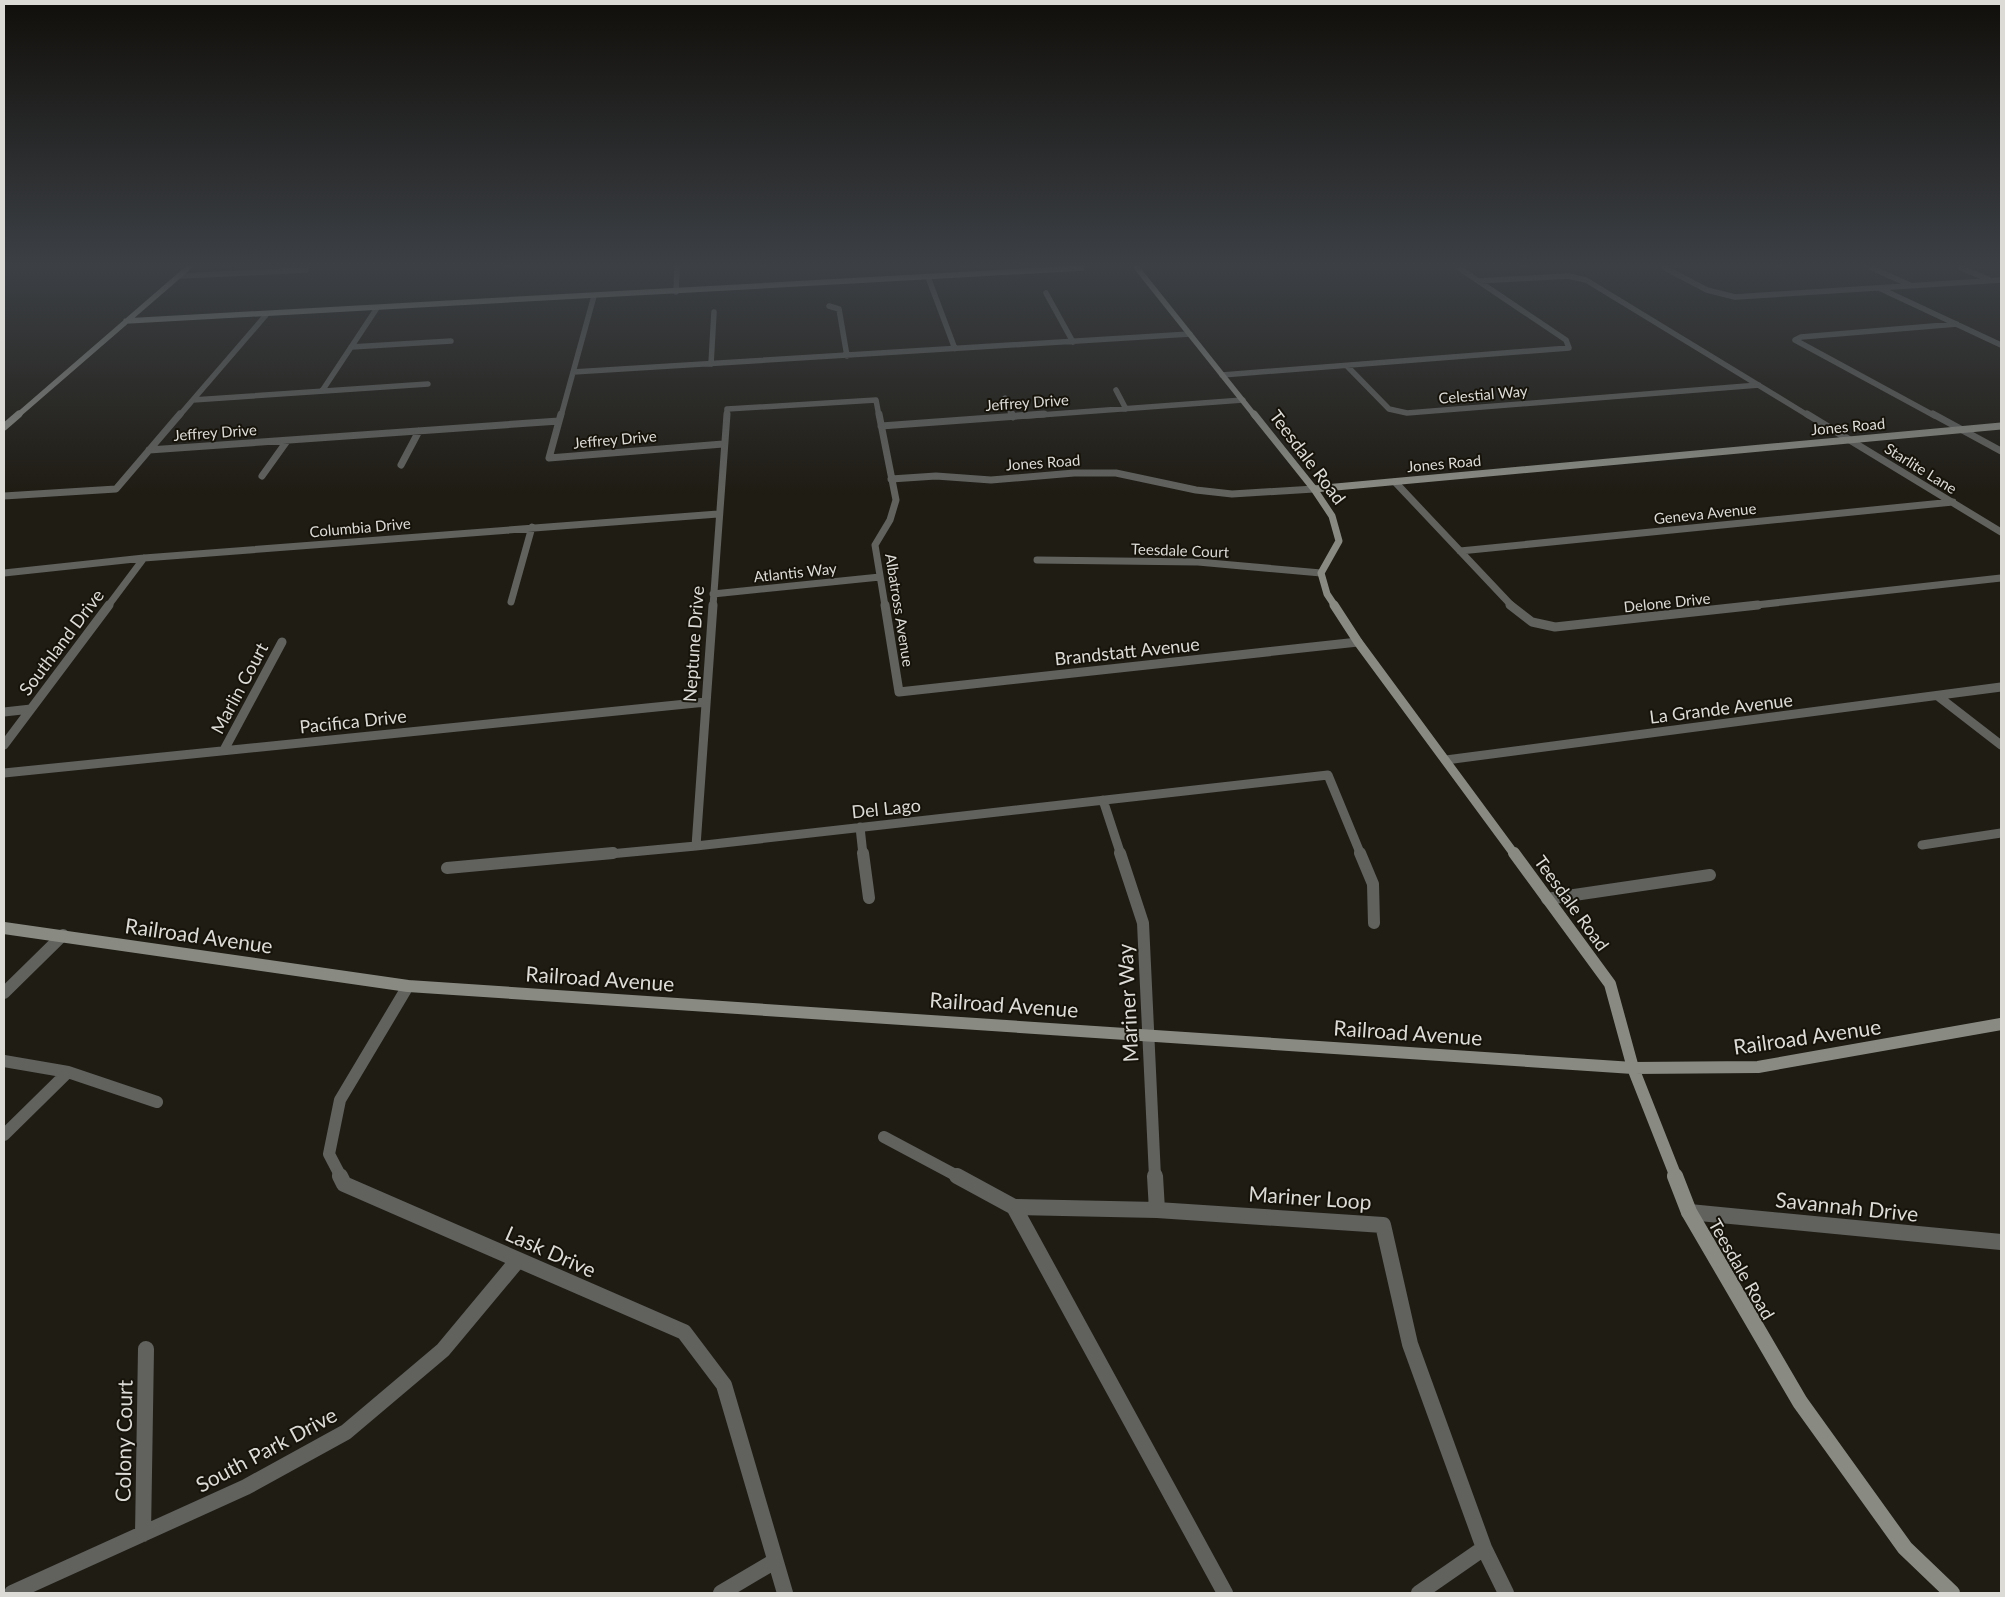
<svg xmlns="http://www.w3.org/2000/svg" width="2005" height="1597" font-family="Lato,sans-serif">
<style>
.lines{fill:none;stroke-linecap:round;stroke-linejoin:round}
.street-far4{stroke:#61625e;stroke-width:5.5}
.street-far3{stroke:#61625e;stroke-width:7}
.street-far2{stroke:#61625e;stroke-width:9}
.street-far1{stroke:#61625e;stroke-width:12}
.street{stroke:#61625e;stroke-width:16}
.secondary-far4{stroke:#898b83;stroke-width:5.5}
.secondary-far3{stroke:#898b83;stroke-width:7}
.secondary-far2{stroke:#898b83;stroke-width:9}
.secondary-far1{stroke:#898b83;stroke-width:12}
.secondary{stroke:#898b83;stroke-width:16}
.labels{text-anchor:middle;dominant-baseline:central;stroke-width:4;stroke-linejoin:round;paint-order:stroke}
.far-street-label{font-size:15px;fill:#dddbd6;stroke:#16130b}
.street-label{font-size:18px;fill:#dddbd6;stroke:#16130b}
.near-street-label{font-size:21px;fill:#dddbd6;stroke:#16130b}
</style>
<rect width="100%" height="100%" fill="#1f1c14"/>
<g class="lines">
<path class="street-far4" d="M1665 268 1707 290 1735 297 2001 280
M1872 268 1910 285
M1961 268 1988 279
M180 276 306 270
M928 277 955 349
M1479 281 1568 276 1586 280 1809 416
M1879 288 2001 345
M676 292 677 268
M1046 293 1073 342
M829 306 839 309 847 356
M351 347 451 341
M711 364 714 312
M1347 366 1389 409 1407 413 1759 385
M573 372 1190 334
M1222 375 1569 348 1566 340 1459 268
M1116 390 1126 409
M322 391 377 308
M1005 398 1012 416
M193 400 428 384
M179 416 266 315
M561 416 594 296
M727 416V409L876 400 879 416
M1026 416 1243 400
M1935 416 1795 340 1801 337 1957 324"/>
<path class="street-far3" d="M561 414 549 458 723 444
M879 414 896 500 890 520 875 545 885 606
M1012 414 1013 417
M1807 414 2001 532
M1933 414 2001 451
M881 426 1044 414
M149 450 559 421
M401 465 419 431
M262 476 287 441
M891 479 936 476 991 480 1074 473H1116L1196 490 1232 494 1314 489
M1395 482 1512 606
M4 496 116 489 180 414
M1460 551 1953 502
M1037 560 1198 562 1321 573
M4 573 144 558 718 514
M713 594 880 577
M511 602 532 527
M108 606 144 558
M713 606 727 414
M1747 606 2001 578"/>
<path class="street-far2" d="M885 605 899 692 1358 642
M1510 605 1532 622 1555 627 1758 605
M1939 697 2001 745
M4 712 31 709
M4 745 109 605
M224 750 282 642
M1446 760 2001 687
M4 773 706 702
M1103 800 1121 855
M860 827 863 855
M1922 845 2001 833
M696 846 713 605
M599 855 696 846 1328 775 1361 855"/>
<path class="street-far1" d="M863 853 869 898
M1120 853 1143 923 1155 1177
M1360 853 1373 884 1374 923
M447 868 613 853
M1547 899 1710 875
M4 993 63 935
M4 1061 68 1072 157 1102
M4 1135 68 1072
M884 1137 959 1177
M341 1177 329 1154 340 1100 408 986"/>
<path class="street" d="M340 1176 344 1184 684 1332 724 1385 785 1593
M957 1176 1014 1207 1157 1210 1383 1225 1410 1344 1484 1548 1419 1593
M1155 1176 1157 1210
M1014 1207 1225 1593
M1689 1212 2001 1242
M143 1534 146 1349
M1484 1548 1506 1593
M12 1593 246 1487 346 1432 443 1350 518 1260
M721 1593 775 1561"/>
<path class="secondary-far4" d="M1137 268 1255 416
M126 321 1082 268
M17 416 188 268"/>
<path class="secondary-far3" d="M1254 414 1314 489 1332 516 1339 541 1321 573 1327 594 1335 606
M4 427 19 414
M1314 489 2001 426"/>
<path class="secondary-far2" d="M1334 605 1358 642 1515 855"/>
<path class="secondary-far1" d="M1514 853 1610 984 1633 1068 1676 1177
M4 928 408 986 1633 1068 1758 1067 2001 1024"/>
<path class="secondary" d="M1675 1176 1689 1212 1800 1402 1905 1548 1952 1593"/>
</g>
<linearGradient id="sky" x2="0" y2="1"><stop stop-color="#110f0b"/><stop offset="0.54" stop-color="#3c4045"/><stop offset="1" stop-color="#3c4045" stop-opacity="0"/></linearGradient>
<rect width="2005" height="492" fill="url(#sky)"/>
<g class="labels">
<g class="far-street-label">
<text transform="translate(1483 394) rotate(-5)">Celestial Way</text>
<text transform="translate(1027 402) rotate(-4)">Jeffrey Drive</text>
<text transform="translate(1848 426) rotate(-5)">Jones Road</text>
<text transform="translate(215 432) rotate(-4)">Jeffrey Drive</text>
<text transform="translate(615 439) rotate(-5)">Jeffrey Drive</text>
<text transform="translate(1043 462) rotate(-4)">Jones Road</text>
<text transform="translate(1444 463) rotate(-5)">Jones Road</text>
<text transform="translate(1921 468) rotate(32)">Starlite Lane</text>
<text transform="translate(1705 513) rotate(-6)">Geneva Avenue</text>
<text transform="translate(360 527) rotate(-5)">Columbia Drive</text>
<text transform="translate(1180 550) rotate(2)">Teesdale Court</text>
<text transform="translate(795 572) rotate(-6)">Atlantis Way</text>
<text transform="translate(1667 602) rotate(-6)">Delone Drive</text>
<text transform="translate(900 610) rotate(81)">Albatross Avenue</text>
</g>
<g class="street-label">
<text transform="translate(1308 457) rotate(53)">Teesdale Road</text>
<text transform="translate(61 642) rotate(-53)">Southland Drive</text>
<text transform="translate(693 644) rotate(-86)">Neptune Drive</text>
<text transform="translate(1127 651) rotate(-6)">Brandstatt Avenue</text>
<text transform="translate(239 688) rotate(-62)">Marlin Court</text>
<text transform="translate(1721 708) rotate(-7)">La Grande Avenue</text>
<text transform="translate(353 721) rotate(-6)">Pacifica Drive</text>
<text transform="translate(886 808) rotate(-6)">Del Lago</text>
<text transform="translate(1572 903) rotate(54)">Teesdale Road</text>
<text transform="translate(1742 1269) rotate(60)">Teesdale Road</text>
</g>
<g class="near-street-label">
<text transform="translate(199 935) rotate(8)">Railroad Avenue</text>
<text transform="translate(600 978) rotate(4)">Railroad Avenue</text>
<text transform="translate(1127 1003) rotate(-93)">Mariner Way</text>
<text transform="translate(1004 1004) rotate(4)">Railroad Avenue</text>
<text transform="translate(1408 1032) rotate(4)">Railroad Avenue</text>
<text transform="translate(1807 1036) rotate(-8)">Railroad Avenue</text>
<text transform="translate(1310 1197) rotate(4)">Mariner Loop</text>
<text transform="translate(1847 1206) rotate(6)">Savannah Drive</text>
<text transform="translate(551 1251) rotate(24)">Lask Drive</text>
<text transform="translate(123 1441) rotate(-89)">Colony Court</text>
<text transform="translate(266 1449) rotate(-28)">South Park Drive</text>
</g>
</g>
<rect width="2005" height="1597" fill="none" stroke="#dddbd6" stroke-width="10"/>
</svg>
